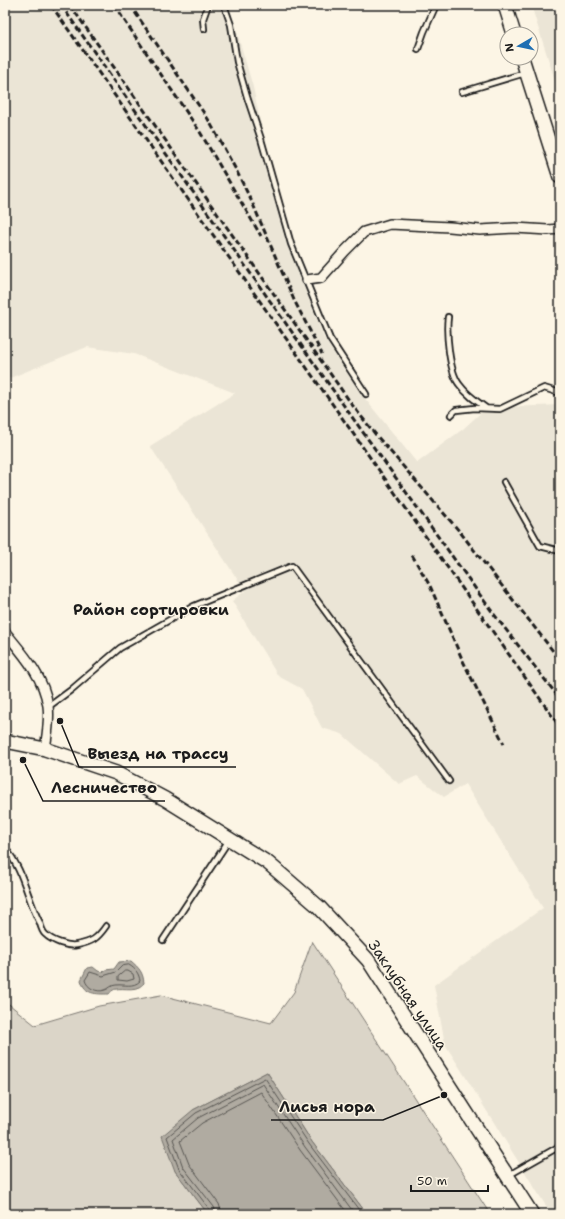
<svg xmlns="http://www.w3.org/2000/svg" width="565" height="1219" font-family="'Shantell Sans',sans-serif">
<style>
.built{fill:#ebe5d6}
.green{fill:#dbd5c8;stroke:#7c7872}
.water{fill:#b0aba1;stroke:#75726c}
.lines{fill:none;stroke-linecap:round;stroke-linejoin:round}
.shore{stroke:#575551;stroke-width:1}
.service-casing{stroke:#1c1c1c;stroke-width:8}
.minor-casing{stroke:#1c1c1c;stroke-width:12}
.secondary-casing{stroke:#1c1c1c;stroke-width:16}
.service{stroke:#fcf5e5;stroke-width:4.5}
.minor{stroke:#fcf5e5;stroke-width:9}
.secondary{stroke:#fcf5e5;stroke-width:13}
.rail{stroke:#1c1c1c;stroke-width:3;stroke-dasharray:6 3;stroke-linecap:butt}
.labels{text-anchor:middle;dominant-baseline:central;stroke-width:3;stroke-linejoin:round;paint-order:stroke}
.street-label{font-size:15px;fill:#1c1c1c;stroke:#fcf5e5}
.neighbourhood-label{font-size:16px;font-weight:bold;fill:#1c1c1c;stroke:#fcf5e5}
.leader{fill:none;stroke:#1c1c1c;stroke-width:1.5}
.callout-dot{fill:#1c1c1c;stroke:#fcf5e5;stroke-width:1.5}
.callout-label{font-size:16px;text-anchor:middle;font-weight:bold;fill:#1c1c1c;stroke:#fcf5e5;stroke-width:3;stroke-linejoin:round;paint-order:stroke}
</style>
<rect width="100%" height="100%" fill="#fcf5e5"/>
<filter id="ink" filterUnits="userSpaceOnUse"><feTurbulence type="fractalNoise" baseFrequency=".025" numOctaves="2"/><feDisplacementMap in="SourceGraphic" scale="8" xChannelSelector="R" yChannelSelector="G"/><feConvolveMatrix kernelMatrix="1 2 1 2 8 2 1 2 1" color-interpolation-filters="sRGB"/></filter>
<g filter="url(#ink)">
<path class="built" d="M5 5H229L253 87 284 236 324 338 358 390 417 463 463 429 486 408 560 405V1214H551L445 1044 434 985 543 908 465 784 444 797 417 776 399 784 342 734 322 728 302 689 278 676 232 601 245 591 150 446 235 393 134 354 87 347 5 380Z
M531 5H560V96Z"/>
<path class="green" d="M312 941 490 1214H367L312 1142 267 1072 193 1110 175 1171 208 1214H5V1001L35 1025 99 1006 161 995 271 1023 294 992Z"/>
<path class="water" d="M131 961C139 968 143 972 144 983 142 985 141 986 139 987 130 992 114 984 109 994 96 994 85 995 81 980L87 968 93 967 98 971 103 972 105 970 114 969 119 962Z
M267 1072 312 1142 367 1214H208L175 1171 162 1136 193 1110Z"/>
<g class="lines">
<path class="shore" d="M129 965C136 969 139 974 140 981 133 988 124 984 116 985 111 985 109 989 105 990 97 993 87 988 85 980L90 972 103 976 116 972 122 966Z
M125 971H128L133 974 134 979 127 981 118 980V977Z
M211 1214 210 1210 179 1169 167 1137 196 1113 265 1078 309 1144 362 1214
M216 1214 214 1207 183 1167 173 1139 198 1118 263 1084 305 1147 355 1214
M222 1214 219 1204 189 1164 180 1141 202 1123 261 1092 300 1150 348 1214"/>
<defs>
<path id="service" d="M224 5 231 25 237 62 247 97 261 139 291 244 330 339 366 394
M204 29 203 19 208 5
M418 49 424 32 436 5
M462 92 525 73
M448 317C446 332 449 371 459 384 466 394 476 401 486 408
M451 415 456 410 475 408 500 409 544 388 560 393
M504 482 540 546 560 551
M48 707 71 690 120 648 194 606 292 566 449 781
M5 848C24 870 27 899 40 923 41 927 43 932 45 934 52 941 68 947 77 945 92 942 97 939 106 926
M163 940 229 840
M509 1175 560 1146"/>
<path id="minor" d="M307 280 321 278 345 251 364 232 390 224 450 227 480 230 515 228 548 230 560 229
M5 632C23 654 44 677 48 706 50 720 47 735 45 749"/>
<path id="secondary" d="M505 5 514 34
M522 58 560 177
M5 741 45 749 116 773 165 799 268 863 319 907 368 960 532 1214"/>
</defs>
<use href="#service" class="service-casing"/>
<use href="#minor" class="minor-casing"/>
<use href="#secondary" class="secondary-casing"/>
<use href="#service" class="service"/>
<use href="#minor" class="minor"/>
<use href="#secondary" class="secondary"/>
<path class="rail" d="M51 5 560 727
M61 5 347 410 493 613 560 699
M70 5 353 406 376 435 460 532 560 660
M114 5 200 132 261 236
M130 5 208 119 235 168 252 202 294 300 322 354
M412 555 430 586 463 661 504 744"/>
</g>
</g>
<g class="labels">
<g class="street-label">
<text transform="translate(408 995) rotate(56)">Заклубная улица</text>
</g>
<g class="neighbourhood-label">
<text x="151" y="609">Район сортировки</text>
</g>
</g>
<path class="leader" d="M60 721L79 767H236M23 760L43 801H165M444 1095L383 1120H271"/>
<g class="callout-dot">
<circle cx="60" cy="721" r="4"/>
<circle cx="23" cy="760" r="4"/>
<circle cx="444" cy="1095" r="4"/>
</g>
<g class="callout-label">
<text x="158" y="759">Выезд на трассу</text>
<text x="104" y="793">Лесничество</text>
<text x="327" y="1112">Лисья нора</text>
</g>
<rect width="565" height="1219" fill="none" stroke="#fcf5e5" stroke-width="20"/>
<rect x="10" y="10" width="545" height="1199" fill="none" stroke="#1c1c1c" stroke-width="1.5" filter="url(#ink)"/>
<g transform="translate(519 46) rotate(261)"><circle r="19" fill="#fcf5e5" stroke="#a29e95"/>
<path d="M0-3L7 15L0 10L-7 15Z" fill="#1f6fb2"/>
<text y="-6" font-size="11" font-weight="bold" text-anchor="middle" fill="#1c1c1c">N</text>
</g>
<path d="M411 1185v6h77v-6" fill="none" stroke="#1c1c1c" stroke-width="2"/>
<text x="417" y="1185" font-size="12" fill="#1c1c1c" stroke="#fcf5e5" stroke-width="3" paint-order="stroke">50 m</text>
</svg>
